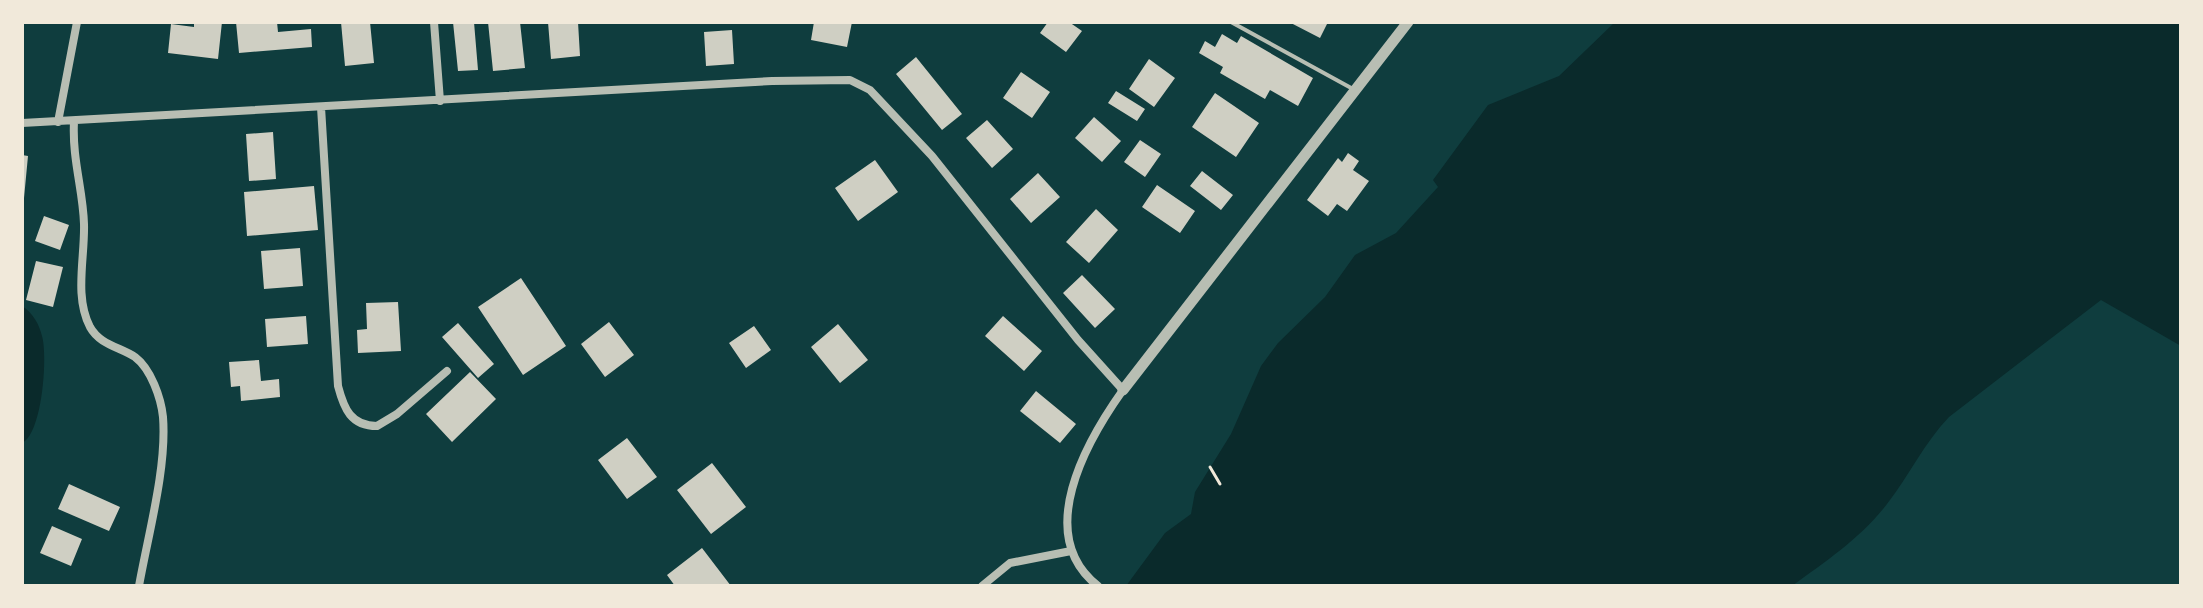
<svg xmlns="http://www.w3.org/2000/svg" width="2203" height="608" font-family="'Nunito Sans',sans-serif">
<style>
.water{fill:#0a2a2b}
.building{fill:#cfcfc3}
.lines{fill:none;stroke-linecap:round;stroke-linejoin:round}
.path{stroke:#f1e9da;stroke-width:3}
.service{stroke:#b8beb3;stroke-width:4}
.minor{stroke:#b8beb3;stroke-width:8}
.tertiary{stroke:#b8beb3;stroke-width:11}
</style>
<rect width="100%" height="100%" fill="#0f3d3e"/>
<path class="water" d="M1615 22H2181V346L2101 300 1949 417C1924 443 1909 476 1887 504 1861 538 1826 561 1792 586H1126L1165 533 1191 514 1195 492 1231 434 1261 366 1278 343 1325 297 1355 255 1396 233 1438 187 1433 180 1488 105 1559 76Z
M22 306C33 313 39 324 42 336 48 357 42 434 22 443Z"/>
<path class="building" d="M194 22H222L218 59 168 53 171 24 194 27Z
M236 22H277L278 32 311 29 312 47 239 53Z
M341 22H370L374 63 345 66Z
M453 22H474L478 70 458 71Z
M488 22H520L525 68 493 71Z
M548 22H578L580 56 551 59Z
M814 22H852L847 47 811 40Z
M1048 22H1069L1082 31 1066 52 1040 33Z
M1289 22H1328L1320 38Z
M732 30 734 64 706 66 704 32Z
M1222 34 1237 43 1241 36 1313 78 1298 106 1270 90 1265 99 1220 73 1223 67 1199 53 1205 41 1215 47Z
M916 57 962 114 942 130 896 74Z
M1149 59 1175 78 1154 107 1129 89Z
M1021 72 1050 92 1032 118 1003 98Z
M1116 91 1145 109 1137 121 1108 103Z
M1215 93 1259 123 1236 157 1192 127Z
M1094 117 1121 141 1102 162 1075 138Z
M987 120 1013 149 992 168 966 138Z
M273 132 276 179 249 181 246 134Z
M1140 140 1161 154 1145 177 1124 162Z
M1348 153 1359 161 1353 170 1369 181 1347 211 1337 204 1328 216 1307 200 1338 158 1342 162Z
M22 155 28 156 24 198H22Z
M875 160 898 192 858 221 835 188Z
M1202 171 1233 195 1221 210 1190 186Z
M1038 173 1060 197 1031 223 1010 199Z
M1157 185 1195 211 1180 233 1142 207Z
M314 186 318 230 247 236 244 192Z
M1096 209 1118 230 1089 263 1066 242Z
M44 216 69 225 60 250 35 241Z
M300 248 303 286 264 289 261 251Z
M36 261 63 267 53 307 26 300Z
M1082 275 1115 309 1095 328 1063 293Z
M521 278 566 346 523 375 478 307Z
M398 302 401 351 358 353 357 330 367 329 366 303Z
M306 316 308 344 267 347 265 319Z
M1003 316 1042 351 1024 371 985 336Z
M609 322 634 355 605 377 581 344Z
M458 323 494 364 478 378 442 337Z
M838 324 868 360 840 383 811 347Z
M754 326 771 350 746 368 729 343Z
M259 360 261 381 279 379 280 397 241 401 240 386 231 387 229 362Z
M470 372 496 399 452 442 426 414Z
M1036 391 1076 424 1060 443 1020 411Z
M627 438 657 477 627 499 598 460Z
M712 463 746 507 711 534 677 490Z
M69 484 120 507 109 531 58 509Z
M52 526 82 539 71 566 40 553Z
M702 548 731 586H675L667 575Z"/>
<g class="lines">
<path class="path" d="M1210 467 1220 484"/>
<path class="service" d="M1231 22 1353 89"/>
<path class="minor" d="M434 22 440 101
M321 107 338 386C344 409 351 426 377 426L397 414 447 371
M58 122 77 22
M74 122C72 159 83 190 84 224 85 258 74 296 90 327 100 345 120 347 135 357 151 369 161 398 163 417 167 468 148 535 139 586
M22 123 772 81 850 80 870 90 932 156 1078 340 1123 390C1086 442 1033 535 1098 586
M982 586 1010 563 1071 551"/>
<path class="tertiary" d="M1123 390 1408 22"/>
</g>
<rect width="2203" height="608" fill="none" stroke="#f1e9da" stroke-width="48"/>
</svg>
